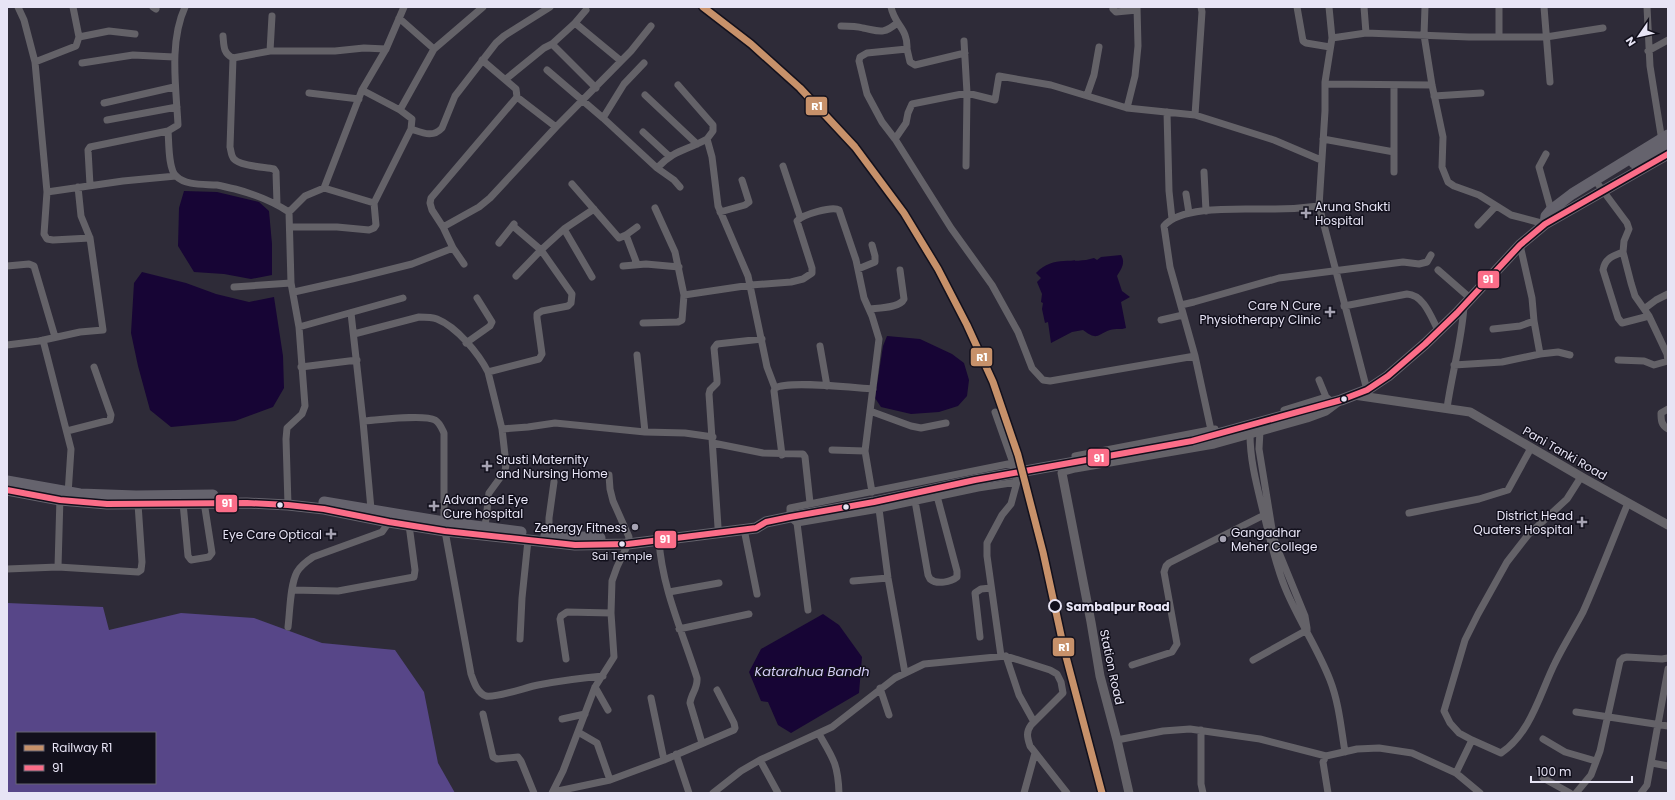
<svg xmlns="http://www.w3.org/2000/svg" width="1675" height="800" font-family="Poppins,sans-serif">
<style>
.forest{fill:#574688;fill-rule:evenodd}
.water{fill:#170535}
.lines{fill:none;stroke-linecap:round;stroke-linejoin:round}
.minor{stroke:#646268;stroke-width:7}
.tertiary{stroke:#646268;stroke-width:9}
.primary{stroke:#65636d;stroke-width:11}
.bus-1-casing{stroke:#12101c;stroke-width:9}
.bus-1{stroke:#fb6d88;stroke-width:6}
.rail-1-casing{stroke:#12101c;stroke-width:10}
.rail-1{stroke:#c7916a;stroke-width:7}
.poi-dot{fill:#a6a3b3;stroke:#12101c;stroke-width:1.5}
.bus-dot{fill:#e7e4f5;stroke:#12101c;stroke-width:1.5}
.stop-dot{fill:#12101c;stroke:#e7e4f5;stroke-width:2}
.labels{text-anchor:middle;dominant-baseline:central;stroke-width:3;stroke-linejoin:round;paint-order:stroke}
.bus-label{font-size:11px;fill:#e7e4f5;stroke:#12101c}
.poi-label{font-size:12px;fill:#e7e4f5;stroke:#12101c;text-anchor:start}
.street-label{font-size:12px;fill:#e7e4f5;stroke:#12101c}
.stop-label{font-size:12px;font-weight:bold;fill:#e7e4f5;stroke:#12101c;text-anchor:start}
.water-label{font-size:13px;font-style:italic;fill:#d2cbf5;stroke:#12101c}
.line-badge{stroke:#12101c;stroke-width:1.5}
.badge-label{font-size:11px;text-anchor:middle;font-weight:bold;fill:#fff}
</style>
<rect width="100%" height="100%" fill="#2e2b38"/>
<path class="forest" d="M7 603 103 607 109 630 181 613 254 618 322 643 395 650 424 692 438 763 455 793H7ZM17 733H155V783H17Z"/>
<path class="water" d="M184 191 217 192 259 202 269 211 272 244V275L251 279 224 274 194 272 178 246 179 208Z
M1121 255C1126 263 1121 269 1117 276L1122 291 1130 297 1121 302 1126 328C1121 330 1116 328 1110 330 1096 335 1098 341 1083 330L1072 332 1051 343 1048 322 1045 323 1042 309 1043 303 1041 302 1042 294 1037 282 1041 278 1036 273C1054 254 1073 265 1094 258L1097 260 1101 257Z
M142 272 186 283 216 294 249 302 274 297 283 356 284 388 273 407 235 421 171 427 150 410 138 366 131 333 134 283Z
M887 336 920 339 952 354 964 363 969 380 967 396 958 406 939 412 911 414 881 407 875 398 883 346Z
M823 614 839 625 862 657 859 693 791 733 778 725 768 702 761 701 749 672 761 649Z"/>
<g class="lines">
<path class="minor" d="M18 7 24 20 35 62 47 192 44 234 47 239 53 240 90 238
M153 7 156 9
M185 7C169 42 176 87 178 125L168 131C169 141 168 169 176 176 186 186 204 184 217 185 223 186 229 188 235 189 254 194 272 201 289 212
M891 7C895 26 908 28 907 49L867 53 860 57 859 61 867 94 882 122 895 139 951 228 992 285 1018 332 1032 368 1043 380 1050 381 1195 356
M1297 7 1303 41 1306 43 1330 47
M1329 7 1332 38 1325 82V111L1319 206 1367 390
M1364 7 1366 33
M1425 7 1424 35 1432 85 1443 137 1442 167 1448 182 1454 186 1479 195 1511 215 1545 224
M1499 7V37
M1544 7 1550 82
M1647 7 1650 66 1662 141
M1113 9 1116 12 1137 10
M399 18 434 49
M575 23 621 61
M841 26C848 26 856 26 863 28 879 31 883 35 897 23
M223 36C224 46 223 53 233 58L230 147C231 150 231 156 234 159 240 166 264 167 274 169L276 172 277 204
M79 37 109 31 135 34
M1332 38 1366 33 1469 37H1546L1603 28
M964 41 967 93 966 166
M552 44 596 88
M907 49 910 62 915 65 965 53
M270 51 272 16
M1648 51 1668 40
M233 58 270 51H335L364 48 386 49
M35 62 76 46 79 37 73 7
M82 63 133 55 174 57
M547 70 603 118 657 168C675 149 686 151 707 139
M506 79 544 48 552 44 575 23 586 10
M1325 84 1432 85
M678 85 713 125V131L707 139 712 157 718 206 748 276 767 367 775 388
M1394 86V172
M309 93 359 99
M645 95 697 144
M1087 95 1094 75 1099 47
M1434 96 1481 93
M517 97 556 127
M104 103 174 87
M1127 108 1135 76 1138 46 1137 7
M400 110 434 49 483 7
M1167 112 1169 191 1172 219
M1195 115 1202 12 1201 7
M603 118 624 84 644 63
M107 120 177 107
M411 129C423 133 433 138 442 128L455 96 496 43 504 36 550 7
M643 132 669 156
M895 139 906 123 908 113 912 104 967 93 995 100 999 76 1051 85 1127 108 1195 115 1274 140 1321 160
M1323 139 1394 152
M1546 154 1539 167 1551 210
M783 166 800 217
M657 168 674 180 680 187
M1204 172 1206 211
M1595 180 1627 223 1629 229 1624 241 1623 252 1631 283 1635 296 1649 316 1667 354 1668 361
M572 184 619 238 626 235 637 227
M90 185 88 150 90 147 168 131
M324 188 362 90 386 49 404 7
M47 192 123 181 176 176
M1186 194 1189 213
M655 208 675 252 684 295 751 285 791 282 803 279 812 273V268L797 221C803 214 833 206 839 210L856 260 864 298 872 316 879 339 865 451 872 492
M720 212 745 205 749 202 742 180
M1478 225 1496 206
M290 227H337L369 230 374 228 376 225 374 203 411 129 412 119 400 110 362 90
M443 227 479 207 490 198 556 127 631 51 651 26
M564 229 592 277
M626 235 637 264
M499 243 514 224
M1623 252C1613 256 1605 258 1603 270L1618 318 1622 323 1649 316
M464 264 453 248 443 227 432 210 430 203 431 198 517 97 516 89 482 60
M7 266 29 264 34 266 55 337
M623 266 646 264 679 267
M858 269 875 262V256L872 245
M1438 270 1470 298
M516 276 541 250 564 229 594 209
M234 287 291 283
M294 292 352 279 412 264 453 248
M1181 305 1194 302 1279 278 1403 262 1419 264 1427 262 1431 255
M1344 306 1407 294C1424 295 1431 317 1438 330
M870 309C879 308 900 308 904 299L900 270
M1644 309 1656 300 1668 294
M351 313 363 421 371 509
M1161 320 1183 315
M643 323 678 322 682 320 684 295
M299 327 403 298
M1493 329 1520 326 1534 321
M354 334 419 317C425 317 432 317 437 319 457 327 479 354 488 372L539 359 542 354 537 318V314L542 311 568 306 571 303 572 294 541 250 513 226
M43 340 71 449 68 494
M466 343 490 326 492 322 477 298
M7 345 39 341 80 332 103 330 90 238 81 216 78 187
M820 346 827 386
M1540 354 1558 352 1570 355
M637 355 645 432
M1618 360 1644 361 1654 365 1668 361
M1454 365 1502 362 1540 354 1534 321 1532 298 1520 245
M301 367 357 360
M1319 380 1326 397
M1447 408C1452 373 1462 339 1464 306
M1668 409 1661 413C1661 420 1661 425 1668 429
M1284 410 1326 397 1332 402
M870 411 911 426 921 428 946 423
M995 412 1013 463
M363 421C378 420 424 414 435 420 440 423 442 429 444 433V522
M502 429 528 427 555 423 645 432 685 433 713 437
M1211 430 1195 356 1170 267 1164 226C1182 204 1248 210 1275 209 1290 209 1304 208 1319 206
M67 431 110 420 111 415 94 367
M1260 431 1259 449 1273 535 1278 550 1305 616 1307 628
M1250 434C1250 461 1257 486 1263 511 1270 538 1275 564 1286 590 1299 621 1318 649 1330 680 1339 703 1341 728 1345 752
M713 443 763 453 803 454 805 457 810 503
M832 450 865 451
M782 455 774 391 775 388C789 380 855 388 873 389
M1075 456 1215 429
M1013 463 1017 482 978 488 879 509 797 523 790 517V508Z
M915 501 928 575 930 579C937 585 951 582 957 577V571L937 496
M183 503 188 556 191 560 209 557 212 553 204 502
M288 505 286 439 287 428 302 414 305 406 299 327 291 283 289 212 305 196 324 188 374 203
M879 509 888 578 905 673
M1409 513 1479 499 1508 490 1531 448
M797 523 808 610
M485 527 489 493 505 471 506 464 502 429 488 372
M718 527 709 394 710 390 717 383V379L714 348 717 344 762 339
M744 529 757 594
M445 531 471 674C474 682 477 693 486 696 496 698 527 687 538 685 559 681 581 678 603 676
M549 535V518L554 482
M659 540C662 589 683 633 697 678 698 688 691 694 690 703L702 743
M58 567 60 497
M7 569 58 567 138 572 141 570 142 562 138 504
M853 581 888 578
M292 590 338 591 414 577 415 570 409 525
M669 592 719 583
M288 627C290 611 290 585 297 572 301 565 307 561 313 557L382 532 389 522
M679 629 749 614
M980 637 975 593 981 589 991 588
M520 639 522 598 528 540
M1001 656 987 556V543L1002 515 1011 504 1017 482
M1006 656 1019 695 1034 722
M566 659 560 619 561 616 567 612 611 613
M1253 660 1307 630
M1132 665 1172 652 1177 644 1164 572 1166 566 1169 563 1264 515
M595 687 608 710
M880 688 889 715
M651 698 664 760
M1576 712 1668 726
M483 714 493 757 497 759 518 757 521 761 534 793
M562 719 585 714
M1201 730V784L1203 793
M578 732 597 743 610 780
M819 734C833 758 838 764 839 793
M1543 739 1565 752 1596 761
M1117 740 1163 731 1190 729 1260 739 1326 756 1357 749 1379 748 1412 753 1456 773 1480 793
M1472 740 1501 753C1531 733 1540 693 1555 663 1563 646 1574 629 1583 612 1599 576 1613 539 1628 503
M676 754 689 793
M1326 756 1323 762 1328 793
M760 760 778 793
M1652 763 1668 766
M1456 773 1472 740 1459 733 1450 723 1444 711 1465 640 1478 614 1507 562 1528 535 1567 499 1581 477
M1543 778 1570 793
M553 792 610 780 664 760 734 730 735 728 734 723 717 690
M552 793 563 771 595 687 614 657 611 613 612 581 617 567 628 544 629 537 613 501 610 489 609 475
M713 793 741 771 760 760 832 727 895 678 924 664 1006 656 1050 670 1057 674 1061 682 1063 693 1031 725C1026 732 1027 737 1030 746L1067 793
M1024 793 1035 753
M1576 793 1591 775 1600 751 1620 661 1623 658 1627 657 1662 659 1668 658
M1641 793 1647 785 1668 669"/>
<path class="tertiary" d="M1354 395 1470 412 1585 479 1668 525
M1129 793 1117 740 1100 676 1091 622 1062 473 1064 471 1075 468 1214 444 1307 418 1326 411 1338 402"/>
<path class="primary" d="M1634 163 1668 145
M1545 224 1546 216 1551 210 1572 194 1668 135
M7 481 80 494 136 496 213 495
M7 490 60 500 107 504 247 503 288 505 324 509 389 522 445 531 575 545 628 544 756 528 766 522 790 517 874 502 975 480 1192 441 1341 400 1367 390 1388 376 1425 344 1457 313 1520 245 1545 224 1668 154
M324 502 444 522 521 532
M546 535 600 538"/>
<defs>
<path id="bus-1" d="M7 490 60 500 107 504 247 503 288 505 324 509 389 522 445 531 575 545 628 544 756 528 766 522 790 517 874 502 975 480 1192 441 1341 400 1367 390 1388 376 1425 344 1457 313 1520 245 1545 224 1668 154"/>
</defs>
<use href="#bus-1" class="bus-1-casing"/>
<use href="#bus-1" class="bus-1"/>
<defs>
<path id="rail-1" d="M703 7 751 44 800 88 855 147 904 213 938 269 967 325 993 382 1018 455 1043 552 1064 649 1102 793"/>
</defs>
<use href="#rail-1" class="rail-1-casing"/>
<use href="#rail-1" class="rail-1"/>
</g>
<g class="poi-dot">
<path d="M1304 207h4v4h4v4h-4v4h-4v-4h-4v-4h4z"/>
<path d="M1328 306h4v4h4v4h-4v4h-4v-4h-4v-4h4z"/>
<path d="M485 460h4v4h4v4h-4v4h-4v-4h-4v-4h4z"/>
<path d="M432 500h4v4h4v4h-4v4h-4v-4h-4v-4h4z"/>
<path d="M1580 516h4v4h4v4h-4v4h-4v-4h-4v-4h4z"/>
<circle cx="635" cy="527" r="4"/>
<path d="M329 528h4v4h4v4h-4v4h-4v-4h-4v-4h4z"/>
<circle cx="1223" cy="539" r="4"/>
</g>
<g class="bus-dot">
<circle cx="1344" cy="399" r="3.5"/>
<circle cx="280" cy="505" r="3.5"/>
<circle cx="846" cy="507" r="3.5"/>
<circle cx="622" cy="544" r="3.5"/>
</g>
<circle class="stop-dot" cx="1055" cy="606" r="6"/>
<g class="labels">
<g class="bus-label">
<text x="622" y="556">Sai Temple</text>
</g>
<g class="poi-label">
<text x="1315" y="206">Aruna Shakti<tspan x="1315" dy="14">Hospital</tspan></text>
<text x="1321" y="305" text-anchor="end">Care N Cure<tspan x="1321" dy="14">Physiotherapy Clinic</tspan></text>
<text x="496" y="459">Srusti Maternity<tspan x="496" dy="14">and Nursing Home</tspan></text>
<text x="443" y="499">Advanced Eye<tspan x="443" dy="14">Cure hospital</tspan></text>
<text x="1573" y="515" text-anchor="end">District Head<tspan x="1573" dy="14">Quaters Hospital</tspan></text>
<text x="627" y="527" text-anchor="end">Zenergy Fitness</text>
<text x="1231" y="532">Gangadhar<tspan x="1231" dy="14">Meher College</tspan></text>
<text x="322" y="534" text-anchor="end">Eye Care Optical</text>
</g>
<g class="street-label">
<text transform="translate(1565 453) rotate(30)">Pani Tanki Road</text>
<text transform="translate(1112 667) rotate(78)">Station Road</text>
</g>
<g class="stop-label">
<text x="1066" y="606">Sambalpur Road</text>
</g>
<g class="water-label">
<text x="812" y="671">Katardhua Bandh</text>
</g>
</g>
<g class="line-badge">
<rect x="805" y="96" width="23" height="20" rx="4" fill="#c7916a"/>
<rect x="1477" y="270" width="23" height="19" rx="4" fill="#fb6d88"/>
<rect x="970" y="347" width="23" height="20" rx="4" fill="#c7916a"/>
<rect x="1087" y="448" width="23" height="19" rx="4" fill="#fb6d88"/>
<rect x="215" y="494" width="23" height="19" rx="4" fill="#fb6d88"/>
<rect x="654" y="530" width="23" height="19" rx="4" fill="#fb6d88"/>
<rect x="1052" y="637" width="23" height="20" rx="4" fill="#c7916a"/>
</g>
<g class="badge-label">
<text x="817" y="110">R1</text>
<text x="1488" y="283">91</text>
<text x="982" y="361">R1</text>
<text x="1099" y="462">91</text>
<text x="227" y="507">91</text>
<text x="665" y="543">91</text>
<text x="1064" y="651">R1</text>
</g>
<rect width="1675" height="800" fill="none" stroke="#e7e4f5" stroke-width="16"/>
<rect x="16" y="732" width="140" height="52" fill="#12101c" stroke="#676573"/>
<rect x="24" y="745" width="20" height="6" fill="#c7916a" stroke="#676573"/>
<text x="52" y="752" font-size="12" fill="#e7e4f5">Railway R1</text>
<rect x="24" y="765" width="20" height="6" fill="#fb6d88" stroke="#676573"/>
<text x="52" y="772" font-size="12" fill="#e7e4f5">91</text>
<g transform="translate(1639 36) rotate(236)" stroke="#12101c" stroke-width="3" paint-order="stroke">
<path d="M0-3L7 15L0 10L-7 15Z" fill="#e7e4f5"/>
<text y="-6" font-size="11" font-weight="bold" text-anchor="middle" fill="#e7e4f5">N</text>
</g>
<path d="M1531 776v6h101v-6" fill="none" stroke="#e7e4f5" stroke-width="2"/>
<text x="1537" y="776" font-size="12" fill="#e7e4f5" stroke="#12101c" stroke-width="3" paint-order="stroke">100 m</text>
</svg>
